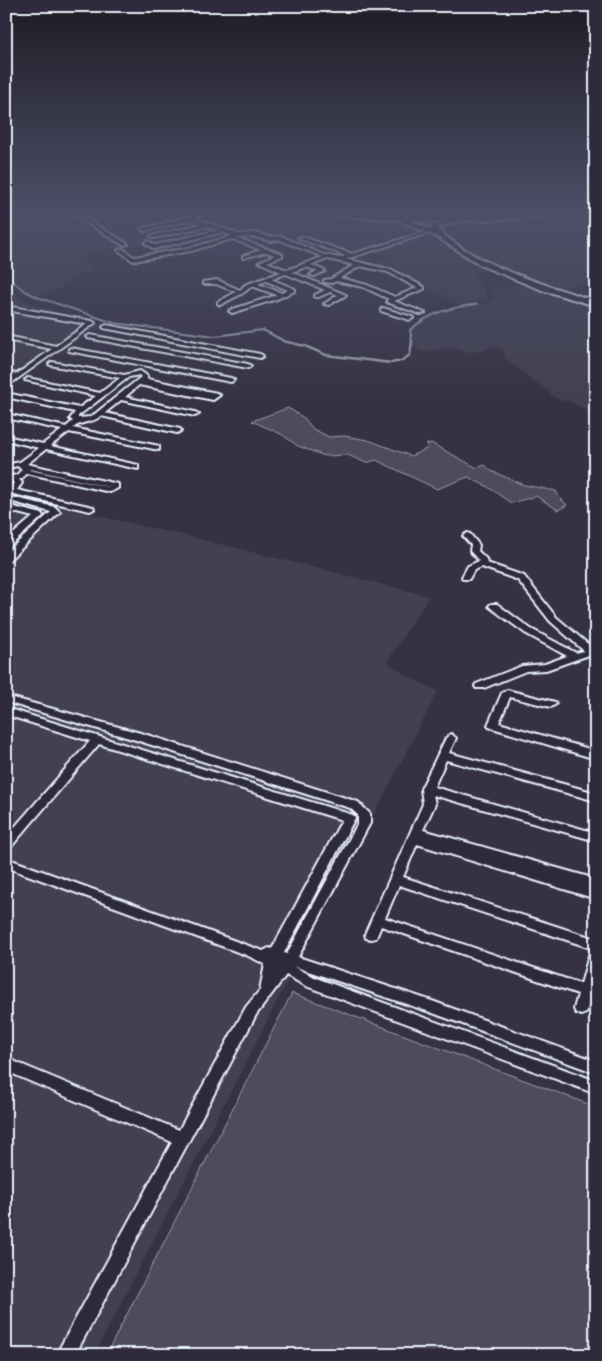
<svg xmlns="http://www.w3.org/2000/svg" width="602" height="1361" font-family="Sriracha,sans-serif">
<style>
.built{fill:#433f51}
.green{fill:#4d4b5c;stroke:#9a9eaa}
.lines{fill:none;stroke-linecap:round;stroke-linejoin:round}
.stream-far1{stroke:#a0a4af;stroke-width:2}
.stream{stroke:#a0a4af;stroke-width:2.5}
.minor-casing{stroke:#e8f1f8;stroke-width:4}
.tertiary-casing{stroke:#e8f1f8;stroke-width:4}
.secondary-casing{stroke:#e8f1f8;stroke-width:4}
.motorway-casing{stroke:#e8f1f8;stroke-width:3}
.minor{fill:#2f2a3d;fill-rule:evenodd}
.tertiary{fill:#2f2a3d;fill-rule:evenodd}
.secondary{fill:#2f2a3d;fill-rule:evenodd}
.motorway{fill:#2f2a3d;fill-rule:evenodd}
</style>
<rect width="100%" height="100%" fill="#363244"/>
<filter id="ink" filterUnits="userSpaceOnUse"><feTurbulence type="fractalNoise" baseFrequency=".02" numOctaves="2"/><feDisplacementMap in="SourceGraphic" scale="10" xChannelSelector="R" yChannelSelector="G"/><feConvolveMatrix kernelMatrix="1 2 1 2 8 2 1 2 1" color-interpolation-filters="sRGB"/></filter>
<g filter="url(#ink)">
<path class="built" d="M6 211H100L124 222 103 229 112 233 136 227 158 241 113 248 81 257 94 271 82 274 56 290 36 296 25 291 6 276V254L9 253 6 248Z
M207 211H292L388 220 454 222 596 214V282L592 281 555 289 500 268 478 272 473 278 484 289 488 299 460 305 395 273 372 266 388 258 383 255 340 247 316 236 307 237 300 234 274 237 265 233 222 229 192 218Z
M528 284 596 306V415L570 402 557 399 505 358 504 351 493 346 481 351 467 352 454 347 422 352 412 346 410 330 428 317 492 301 493 295 489 290Z
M6 287 30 303 101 325 6 388Z
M6 495 196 538 429 596 387 662 409 677 438 691 94 1355H6Z"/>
<path class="green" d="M288 408 304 418 313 429 329 437 344 436 368 440 411 456 428 448 426 445 431 443 477 468 485 465 491 471 524 485 556 491 559 497 567 505 558 510 536 496 511 503 488 487 468 477 437 489 376 460 366 463 348 455 325 456 298 446 281 434 252 421Z
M292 993 596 1107V1355H106Z"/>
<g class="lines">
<path class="stream-far1" d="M6 250 9 253 6 254
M6 276 25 291 37 297 114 323 215 336 263 330 286 342
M412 342 410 330C430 312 451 308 477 304"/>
<path class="stream" d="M283 341 305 346 326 355 391 363 401 361 410 355 412 341"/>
<defs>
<path id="minor" d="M67 211H72L128 244 123 245Z
M200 211H206L194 218 238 234 255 233 270 237 281 236 321 254 339 258 346 256 298 238 303 237 352 254 432 230V232L346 259 392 270 424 287V289L394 301 425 313 420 314 387 302V300L389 299 363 287 336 281 332 283 324 282V280L331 279 354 265 328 259 311 265 325 271 315 276 310 275 317 271 306 267 292 272 346 295 329 305 324 304 338 295 330 292 319 297H315V295L325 290 286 274 271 279 295 289V291L277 299 232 313 229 311 230 310 277 295 252 286 243 293 220 305 218 304V302L236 292 216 284H203V282L217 280 240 290 245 285 281 272 259 262 275 255 266 252 243 258V256L261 250 232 239 191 251 133 261 118 250 123 249 134 257 190 248 232 236 223 232 154 249 145 243 148 241 155 245 218 230 207 226 154 238 151 236 202 224 190 220 144 231 141 229 188 217ZM255 237 270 241 280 240 323 257 287 270 267 262 282 256V254L236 238ZM360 266 388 272 417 288 395 297 367 285 340 278ZM266 281 288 290 282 293 258 284Z
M6 306 92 321 95 323 6 387V382L13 377 6 376V372L17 374 52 349 6 340V336L56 346 87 324 6 310Z
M383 308 412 317 413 318 410 320 381 311V309Z
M106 325 260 354 263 356 260 358 104 328 103 327Z
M90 335 248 364 251 366 248 368 88 338 87 337Z
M71 348 231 378 234 380 231 382 69 351V349Z
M52 362 124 375 140 371 147 376V379L217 393 220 395 213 400 139 385 125 397 195 412 199 414 195 416 121 400 105 413 180 429 181 431 177 433 101 416C91 424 83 420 73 428L159 446V450L69 432 50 446 138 465V469L46 449 27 464 118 484V488L110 492 26 473 22 479H19L22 483 17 490 93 507 94 509 90 511 9 493 8 491 14 483 11 481H6V477L17 475 22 469 17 466 6 469V465L20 462 39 448 6 440V436L43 444 62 430 6 418V414L66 427 73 421 70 419 75 412 6 397V393L79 408 96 396 25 380 28 378 100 393 120 378 50 365 49 364ZM139 375 141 377 91 417 78 418V416L129 377ZM30 470V469L109 487H108Z
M6 496 55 507 60 512 9 560 6 561V553L51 512 6 500Z
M6 505 42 514 43 516 9 547H6V540L33 517 6 510Z
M467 533 470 534 479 545 478 551 486 559 487 563 524 576 556 617 596 651V659L589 655 546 670 526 671 484 688H476L475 686 476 684 522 666 545 664 567 656 525 633 491 608 489 606 491 604H497L531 629 576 653 584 651 550 621 518 580 482 567 474 570 469 579H463L462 577 468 566 479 561 470 551 471 545 463 536Z
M507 690 555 702 556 704 551 707 510 697 499 723 596 751V759L489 727 488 725 502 693Z
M6 696 144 734 358 802 370 814V823L298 957 432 1001 596 1061V1073L430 1012 293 966 316 978 596 1081V1094L306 986 286 975 256 1015 75 1355H56L172 1142 6 1071V1058L179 1130 246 1007 260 990 265 964 246 955 6 867V858L263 951 269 948 272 949 342 820 99 744 10 848 6 849V837L90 741 6 715V708L353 815 355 818 284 953 287 954 358 823V815L350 808 136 740 6 702Z
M451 734 456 738 449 753 596 793V801L446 760 434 787 596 833V841L433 795 435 804 423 830 596 879V889L492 858 596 889V899L417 844 403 877 596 939V977L586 1013 581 1015 576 1013 574 1009 578 994 381 926 376 938 371 939 366 938 365 934 423 804 421 789 446 738ZM399 885 591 948 581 984 385 918Z"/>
<path id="tertiary" d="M302 211H330L429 218 523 215 526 217 523 219 429 222 305 213Z"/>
<path id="secondary" d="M400 217 431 229 433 225 460 219V221L438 227 439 230C474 265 548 286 596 301V306L542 290 482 266 437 237 398 220Z"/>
<path id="motorway" d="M353 211 450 214 546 211 593 212 589 215 450 220 357 214Z"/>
</defs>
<use href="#minor" class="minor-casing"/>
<use href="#tertiary" class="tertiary-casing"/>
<use href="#secondary" class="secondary-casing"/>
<use href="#motorway" class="motorway-casing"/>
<use href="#minor" class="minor"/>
<use href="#tertiary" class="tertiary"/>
<use href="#secondary" class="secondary"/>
<use href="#motorway" class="motorway"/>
</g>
</g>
<linearGradient id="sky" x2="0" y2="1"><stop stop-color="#1e1c25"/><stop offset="0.53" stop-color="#4c4f67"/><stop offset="1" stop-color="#4c4f67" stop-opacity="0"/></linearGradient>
<rect width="602" height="401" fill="url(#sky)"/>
<rect width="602" height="1361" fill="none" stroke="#2f2a3d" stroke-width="25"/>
<rect x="12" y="12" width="577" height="1336" fill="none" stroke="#e8f1f8" stroke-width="2" filter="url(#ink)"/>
</svg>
